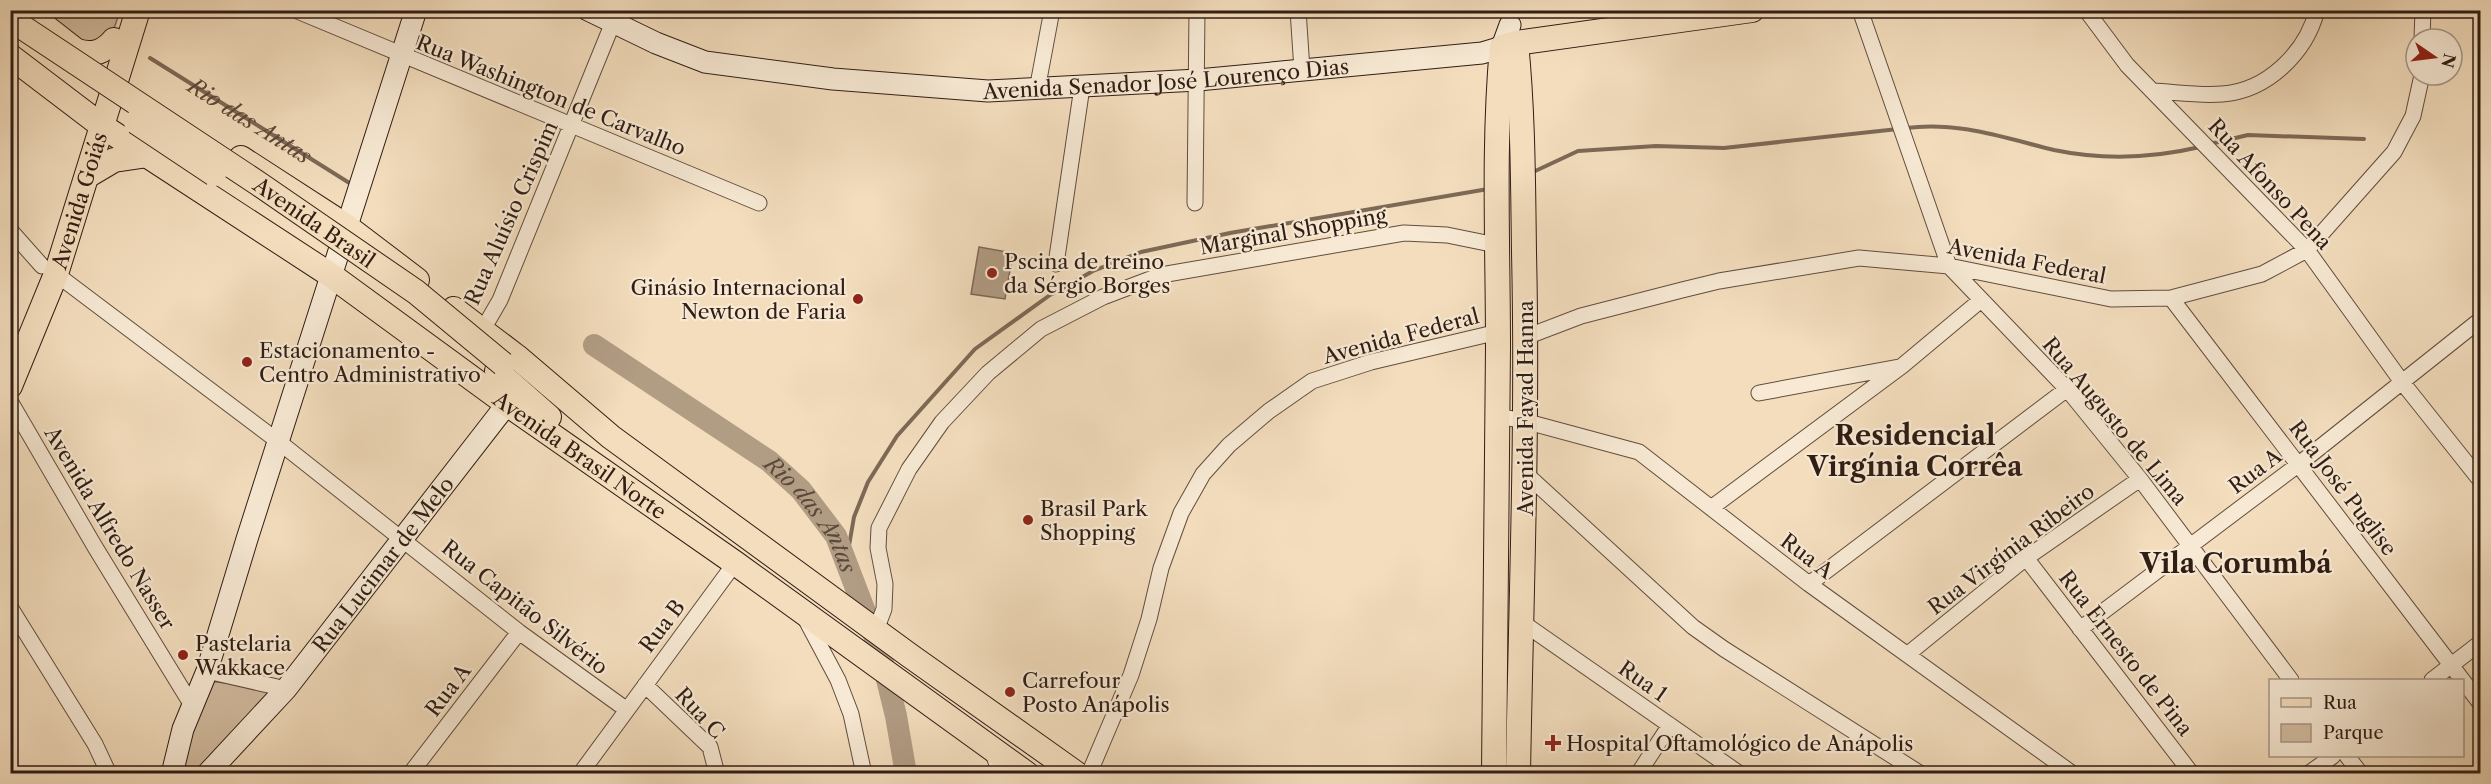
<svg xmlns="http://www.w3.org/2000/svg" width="2491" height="784" font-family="'Libre Caslon Text',serif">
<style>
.green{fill:#d2bca0;stroke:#816c5a;stroke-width:1.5}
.water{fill:#b19c84;stroke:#7d6957;stroke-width:1.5}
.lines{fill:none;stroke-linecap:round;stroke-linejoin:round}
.stream{stroke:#7d6957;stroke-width:4}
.river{stroke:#b19c84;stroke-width:22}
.minor-casing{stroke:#614d3e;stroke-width:17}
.secondary-casing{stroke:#301d14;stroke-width:23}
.primary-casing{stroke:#301d14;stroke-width:26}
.minor{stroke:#f7e9d4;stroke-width:15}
.secondary{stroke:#f7e9d4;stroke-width:21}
.primary{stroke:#f3ddbd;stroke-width:24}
.primary-bridge-casing{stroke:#301d14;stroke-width:26;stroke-linecap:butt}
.primary-bridge{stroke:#f3ddbd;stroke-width:24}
.poi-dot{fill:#8f2418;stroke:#f7e9d4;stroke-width:2}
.labels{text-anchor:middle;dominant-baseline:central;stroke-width:4.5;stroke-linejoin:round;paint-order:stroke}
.street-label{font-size:21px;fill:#301d14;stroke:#f7e9d4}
.poi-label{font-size:21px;fill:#301d14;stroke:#f7e9d4;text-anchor:start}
.water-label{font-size:22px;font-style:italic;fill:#5d493b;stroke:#f7e9d4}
.district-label{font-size:27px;font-weight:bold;fill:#301d14;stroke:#f7e9d4}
</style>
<rect width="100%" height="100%" fill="#f3ddbd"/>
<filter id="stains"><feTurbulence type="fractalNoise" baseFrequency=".00333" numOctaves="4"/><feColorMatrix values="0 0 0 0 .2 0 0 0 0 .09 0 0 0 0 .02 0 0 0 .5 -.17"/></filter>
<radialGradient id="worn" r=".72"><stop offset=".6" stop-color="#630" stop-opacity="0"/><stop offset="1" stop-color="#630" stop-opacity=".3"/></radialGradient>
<path class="green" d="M26 11H120L110 40 80 52Z
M209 681 282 690 205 773H186L175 766Z"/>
<path class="water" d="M979 247 1013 253 1005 299 971 294Z"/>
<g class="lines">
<g class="stream">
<path id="s1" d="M150 58 351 184"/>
<path d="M1906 128C1958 121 2005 138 2054 150 2102 160 2153 158 2200 147"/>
<path d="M2210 144 2248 135 2364 139"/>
<path d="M1531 173 1578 151 1656 146 1724 148 1898 129"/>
<path d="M846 563 854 517 868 482 897 436 975 349 1050 295 1093 271 1141 252 1230 233 1488 189"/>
</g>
<path class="river" id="s2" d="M594 345 769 461 801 490 836 536 880 651 896 716 906 774"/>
<defs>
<path id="minor" d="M295 10 759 203
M1298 10 1302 70
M1860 10 1949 266 2067 389 2140 479 2291 680
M2086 10 2127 65 2307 250 2402 382 2480 480
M2422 39 2423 10
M1037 90 1052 10
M2152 91C2175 92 2199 96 2222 94 2267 91 2306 53 2317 10
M1195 203 1197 10
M10 230 42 266
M1056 264 1082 87
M56 274 279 442 519 632 627 710
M2171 298 2480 703
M482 331 500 300 618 10
M1526 337 1581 316 1682 290 1719 281 1859 258 1949 266 2111 299 2171 298 2262 274 2307 250 2394 152 2413 116 2422 75
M1759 393 1899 367
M10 401 95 547 193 707
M1498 416 1524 421 1639 452 1809 584 2073 774
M1525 473 1693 627 1724 649 1921 774
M1711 508 1902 366 1981 300
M2026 558 2192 774
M1809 584 2067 389
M10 607 95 744 109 774
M805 618 838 680 851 714 864 774
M1523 623 1740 774
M2080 629 2299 464 2480 320
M876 630 884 609 885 584 878 548 879 528 909 469 942 422 988 373 1041 329 1103 297 1161 275 1404 233 1447 235 1496 245
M1908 654 2026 558 2140 479
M207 671 286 689
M2432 680 2480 643
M645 685 710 747 717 774
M992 750 1000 774
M2347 756 2361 774
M410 774 519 632
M580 774 735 563
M1089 774 1131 675 1149 619 1161 568 1181 513 1203 474 1229 445 1269 411 1312 381 1371 362 1498 332
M1638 774 1670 725
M2308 774 2333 756"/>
<g id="secondary">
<path id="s3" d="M588 10 656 43 705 62 833 79 988 91 1198 80 1482 53 1502 47 1510 25"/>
<path d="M172 774 183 729 207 671 247 539 416 10"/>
<path id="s4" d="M207 774 286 689 507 404"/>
</g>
<g id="primary">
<path d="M24 10 79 53"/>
<path d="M1516 43C1523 112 1523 182 1524 252 1528 426 1521 600 1518 774"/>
<path d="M77 51C92 56 104 52 114 40"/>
<path id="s5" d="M10 56 102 126 332 276 507 404 735 563 1027 774"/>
<path d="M241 158 346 226 417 280"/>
<path d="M87 176 114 160 148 155"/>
<path d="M454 309 516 356 611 437 909 655 1077 774"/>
<path d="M497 371 549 417"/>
<path id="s6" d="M10 386 56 274 138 10"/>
<path d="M1494 774C1495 631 1498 489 1498 347 1498 247 1493 146 1502 47L1516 43 1752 10"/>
</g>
</defs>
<use href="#minor" class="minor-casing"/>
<use href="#secondary" class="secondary-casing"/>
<use href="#primary" class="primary-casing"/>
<use href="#minor" class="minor"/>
<use href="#secondary" class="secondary"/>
<use href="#primary" class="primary"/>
<defs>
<g id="primary-bridge">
<path id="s7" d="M10 19 259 184 416 292 503 364"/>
<path d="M136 122 214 174"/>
</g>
</defs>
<use href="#primary-bridge" class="primary-bridge-casing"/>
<use href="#primary-bridge" class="primary-bridge"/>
</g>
<g class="poi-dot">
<circle cx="992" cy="273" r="6"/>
<circle cx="858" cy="299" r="6"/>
<circle cx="247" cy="362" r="6"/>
<circle cx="1028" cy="520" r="6"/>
<circle cx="183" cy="655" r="6"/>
<circle cx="1010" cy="692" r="6"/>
<path d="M1550 734h6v6h6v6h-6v6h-6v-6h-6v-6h6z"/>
</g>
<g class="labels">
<g class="street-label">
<text stroke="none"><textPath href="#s3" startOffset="591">Avenida Senador José Lourenço Dias</textPath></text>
<text transform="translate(551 95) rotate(22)">Rua Washington de Carvalho</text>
<text transform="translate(2270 184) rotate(47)">Rua Afonso Pena</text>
<text stroke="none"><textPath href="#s6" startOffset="198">Avenida Goiás</textPath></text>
<text transform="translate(511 213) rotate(-66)">Rua Aluísio Crispim</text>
<text stroke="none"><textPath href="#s7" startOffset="366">Avenida Brasil</textPath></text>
<text transform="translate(1293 231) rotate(-10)">Marginal Shopping</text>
<text transform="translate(2027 261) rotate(11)">Avenida Federal</text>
<text transform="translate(1401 336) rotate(-15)">Avenida Federal</text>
<text transform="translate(1525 408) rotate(-90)">Avenida Fayad Hanna</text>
<text transform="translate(2115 421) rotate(50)">Rua Augusto de Lima</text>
<text stroke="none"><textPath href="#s5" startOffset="696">Avenida Brasil Norte</textPath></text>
<text transform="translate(2255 471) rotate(-37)">Rua A</text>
<text transform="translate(2343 488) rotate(53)">Rua José Puglise</text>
<text transform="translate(110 528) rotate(59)">Avenida Alfredo Nasser</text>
<text transform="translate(2011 549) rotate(-37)">Rua Virgínia Ribeiro</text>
<text transform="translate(1807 556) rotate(37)">Rua A</text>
<text stroke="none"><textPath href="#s4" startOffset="274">Rua Lucimar de Melo</textPath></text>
<text transform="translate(525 607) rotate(38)">Rua Capitão Silvério</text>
<text transform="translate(662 626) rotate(-53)">Rua B</text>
<text transform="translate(2126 653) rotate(52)">Rua Ernesto de Pina</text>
<text transform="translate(1643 681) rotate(35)">Rua 1</text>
<text transform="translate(448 690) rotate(-53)">Rua A</text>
<text transform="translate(700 713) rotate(47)">Rua C</text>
</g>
<g class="poi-label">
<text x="1004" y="261">Pscina de treino<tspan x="1004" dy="24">da Sérgio Borges</tspan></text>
<text x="846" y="287" text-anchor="end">Ginásio Internacional<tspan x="846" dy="24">Newton de Faria</tspan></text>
<text x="259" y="350">Estacionamento -<tspan x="259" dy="24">Centro Administrativo</tspan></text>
<text x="1040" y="508">Brasil Park<tspan x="1040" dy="24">Shopping</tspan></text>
<text x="195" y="643">Pastelaria<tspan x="195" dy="24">Wakkace</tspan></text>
<text x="1022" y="680">Carrefour<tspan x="1022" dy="24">Posto Anápolis</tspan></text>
<text x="1566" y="743">Hospital Oftamológico de Anápolis</text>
</g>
<g class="water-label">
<text stroke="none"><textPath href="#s1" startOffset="118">Rio das Antas</textPath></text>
<text stroke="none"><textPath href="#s2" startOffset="279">Rio das Antas</textPath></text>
</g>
<g class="district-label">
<text x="1915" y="435">Residencial<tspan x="1915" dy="31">Virgínia Corrêa</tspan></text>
<text x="2236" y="563">Vila Corumbá</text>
</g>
</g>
<rect width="2491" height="784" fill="none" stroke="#f3ddbd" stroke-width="36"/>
<rect x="12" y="12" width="2467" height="760" fill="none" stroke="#301d14" stroke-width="3"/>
<rect x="18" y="18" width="2455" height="748" fill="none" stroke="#301d14" stroke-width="1.5"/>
<rect x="2269" y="679" width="195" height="78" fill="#f7e9d4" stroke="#a79787" stroke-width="1.5"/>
<rect x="2281" y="698" width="30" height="9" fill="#f3ddbd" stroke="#a79787" stroke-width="1.5"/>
<text x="2323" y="709" font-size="18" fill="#301d14">Rua</text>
<rect x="2281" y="724" width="30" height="18" fill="#d2bca0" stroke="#a79787" stroke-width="1.5"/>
<text x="2323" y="739" font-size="18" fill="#301d14">Parque</text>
<g transform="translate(2434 57) rotate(104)"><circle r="28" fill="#f7e9d4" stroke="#a79787" stroke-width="1.5"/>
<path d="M0-4.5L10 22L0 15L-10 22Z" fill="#8f2418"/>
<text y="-9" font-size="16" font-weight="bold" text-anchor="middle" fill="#301d14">N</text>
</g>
<rect width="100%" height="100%" filter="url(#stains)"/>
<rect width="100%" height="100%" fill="url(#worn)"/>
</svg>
